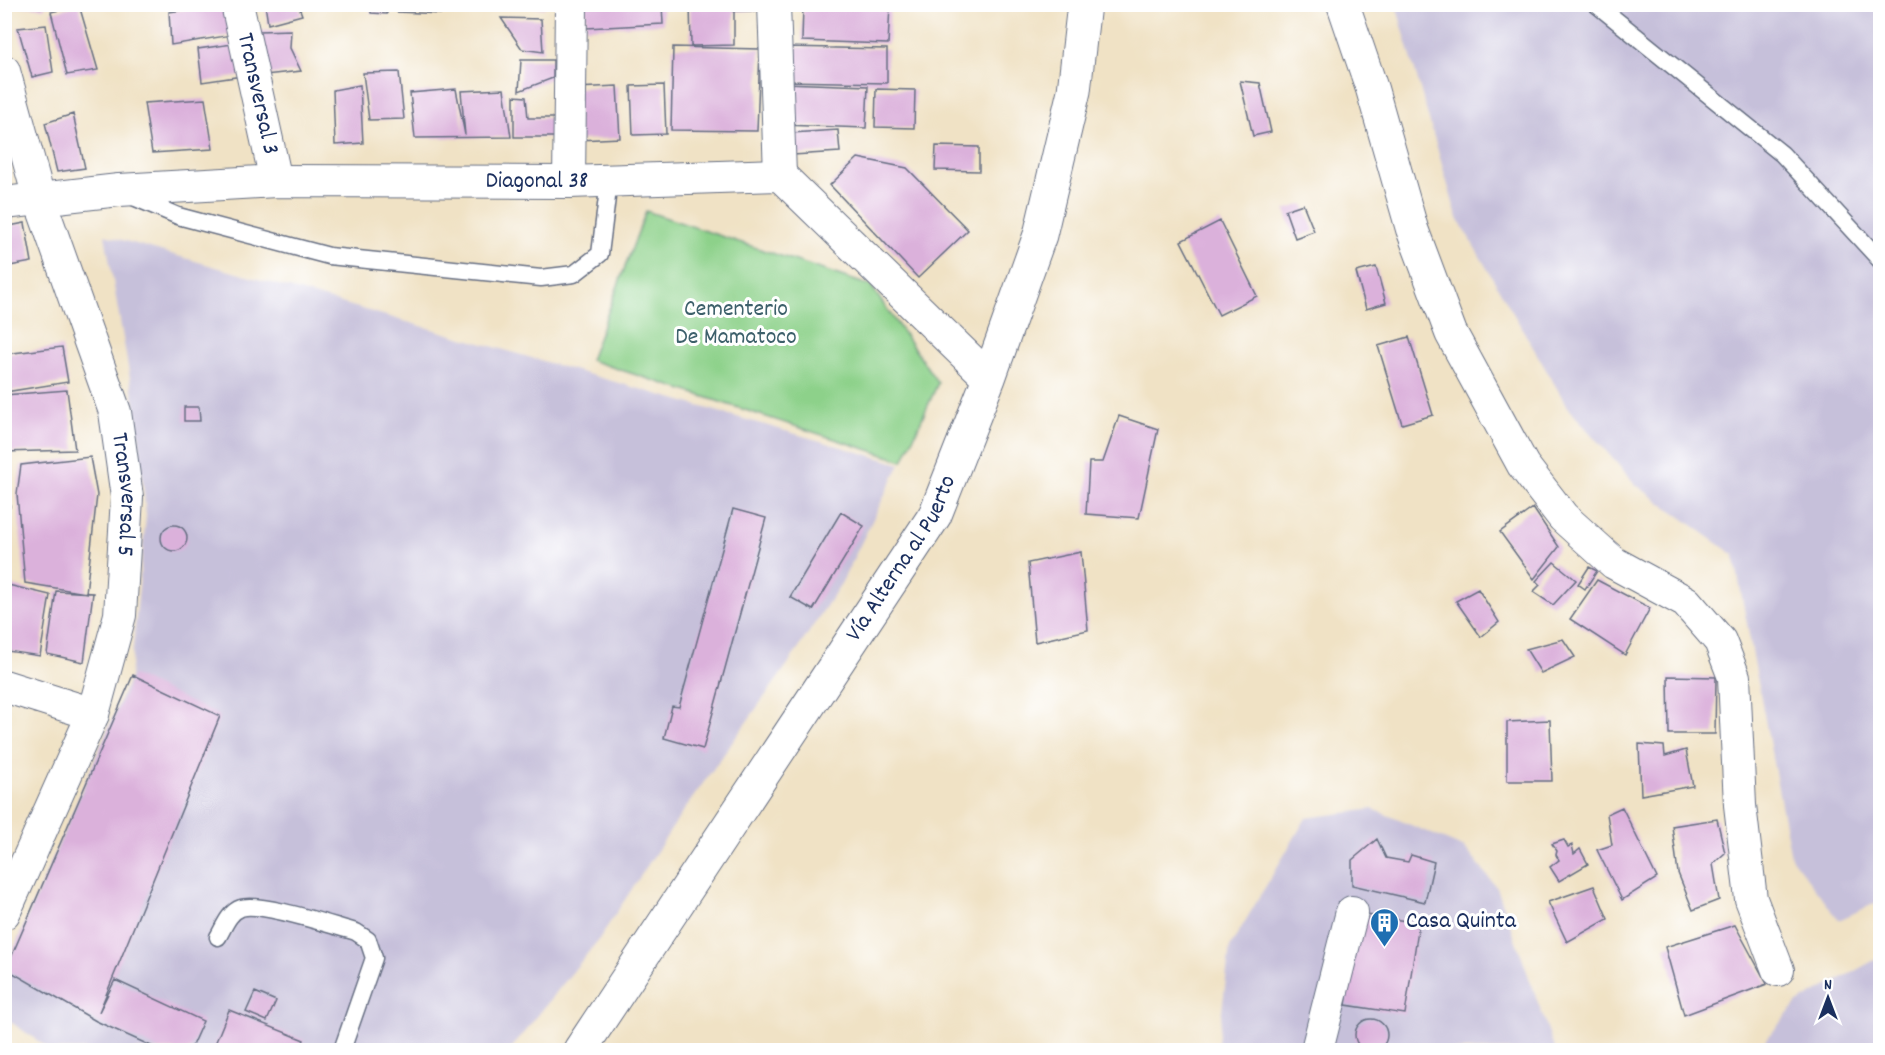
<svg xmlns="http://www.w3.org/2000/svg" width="1885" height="1055" font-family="Dekko,sans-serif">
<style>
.industrial{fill:#c6c0da}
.green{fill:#8dd18a;stroke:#548074;stroke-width:1.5}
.building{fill:#dbb1db}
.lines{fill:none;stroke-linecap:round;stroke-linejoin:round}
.lane-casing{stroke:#666e82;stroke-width:19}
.street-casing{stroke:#666e82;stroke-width:34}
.primary-casing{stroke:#666e82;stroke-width:35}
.lane{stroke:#fff;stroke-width:16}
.street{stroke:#fff;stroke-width:32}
.primary{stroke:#fff;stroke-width:33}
.labels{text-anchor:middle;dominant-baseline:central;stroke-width:6;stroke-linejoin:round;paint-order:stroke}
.street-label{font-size:24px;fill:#1b2f5e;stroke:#fff}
.park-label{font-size:24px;fill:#3d606b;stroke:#fff}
.poi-label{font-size:24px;fill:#1b2f5e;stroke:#fff;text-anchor:start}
</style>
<rect width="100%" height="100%" fill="#fff"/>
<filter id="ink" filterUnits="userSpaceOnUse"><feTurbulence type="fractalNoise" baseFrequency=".0167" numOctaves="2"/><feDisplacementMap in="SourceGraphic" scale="12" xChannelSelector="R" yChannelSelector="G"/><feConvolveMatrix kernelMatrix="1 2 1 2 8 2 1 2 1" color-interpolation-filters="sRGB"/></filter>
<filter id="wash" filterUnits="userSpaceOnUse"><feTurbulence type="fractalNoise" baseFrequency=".008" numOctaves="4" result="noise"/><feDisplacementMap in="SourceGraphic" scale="24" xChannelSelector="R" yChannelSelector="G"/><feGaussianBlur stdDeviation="1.35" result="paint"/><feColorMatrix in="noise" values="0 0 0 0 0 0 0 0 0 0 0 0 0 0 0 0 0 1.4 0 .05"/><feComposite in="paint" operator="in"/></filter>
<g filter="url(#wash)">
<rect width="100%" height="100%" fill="#f0e2c5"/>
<path class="industrial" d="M1396 5H1880V901L1839 920 1791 857 1734 555 1636 485 1569 409 1457 217Z
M105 235 900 464 842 582 788 664 682 813 599 939 510 1050H51L5 1018V969L130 677 146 516 137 418Z
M1373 809 1465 848 1497 888 1555 1050H1217L1230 947 1306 818Z
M1880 957V1050H1757L1797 1003Z"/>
<path class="green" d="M646 211 871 286 938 383 903 461 590 360Z"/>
<g id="blocks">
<path class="building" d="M21 4H45V8L21 6Z
M222 4 232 35 171 45 169 12Z
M265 4H298L302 15 268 24Z
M370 4H385L387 14 371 13Z
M399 4H444L443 14 397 12Z
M513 4H545V8L513 6Z
M585 4H662L663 24 586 28Z
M690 4H755V11H734V45L691 46Z
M79 5 98 70 67 75 51 12Z
M803 5H890L888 44 802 41Z
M501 18 541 19 543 52 522 49Z
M46 25 53 72 32 77 18 28Z
M291 30 290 48 301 71 265 75 259 31Z
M239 43 242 76 202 82 198 49Z
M673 47 760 49 757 131 671 130Z
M786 47 887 49V83L785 81Z
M521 60H553V78L519 91Z
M399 72 404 119 369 120 363 73Z
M1240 81 1260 83 1271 132 1253 136Z
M783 83 868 86 866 128 782 125Z
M360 85 363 143 335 145 333 90Z
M664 85 666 134 633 135 631 86Z
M617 86 620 138 579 140 576 88Z
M456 89 465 135 461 91 504 89 511 137 415 138 410 93Z
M876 89 915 90 914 128 875 127Z
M514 96 526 97 528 118H555L560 137H514Z
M205 99 213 149 152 153 144 103Z
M73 114 85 168 57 172 45 123Z
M838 130 840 152 793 155 791 133Z
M936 146 979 147V171L935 170Z
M858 158 907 168 968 230 918 278 830 185Z
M1303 204 1314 231 1295 238 1285 210Z
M1220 221 1257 296 1219 315 1181 241Z
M25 223 32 262 4 267V227Z
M1376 267 1386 303 1366 309 1356 272Z
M1409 337 1433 415 1402 424 1378 346Z
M62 347 68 382 5 392V354Z
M67 390 75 450 4 452V395Z
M184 407H199L200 421H184Z
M1119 416 1158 429 1139 518 1086 514 1089 462H1103Z
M4 457H7L10 507H4Z
M90 457 97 495 86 593 25 583 17 494 21 465Z
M1533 508 1559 547 1534 579 1500 532Z
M733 509 766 518 703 749 664 738 672 706 679 707Z
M841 512 864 526 813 610 790 597Z
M161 538a13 13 0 1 1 26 0a13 13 0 1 1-26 0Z
M1081 552 1088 630 1035 642 1028 563Z
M1554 562 1576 580 1553 605 1533 592 1540 585 1536 581Z
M1589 567 1597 571 1585 589 1578 584Z
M1597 580 1650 608 1625 655 1570 619Z
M4 584 50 595 40 656 7 651 9 643 4 642Z
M1478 589 1499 622 1481 637 1456 601Z
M56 591 93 593 84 662 47 654Z
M1563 639 1575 657 1541 673 1526 649Z
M133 675 220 716 99 1012 115 980 203 1021 190 1050H160L96 1021 6 969Z
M1668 676 1716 677 1715 734H1669Z
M1550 720 1552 781H1507V722Z
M1639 744 1664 746 1665 756 1686 750 1693 786 1641 795Z
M1622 807 1657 878 1622 900 1597 850 1612 845 1607 814Z
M1717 819 1725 853 1713 864 1719 900 1693 910 1678 873 1672 826Z
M1377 839 1386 858 1408 862 1411 855 1434 862 1425 902 1352 885V860Z
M1564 840 1568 847 1572 845 1574 854 1580 849 1588 864 1559 881 1550 867 1559 860 1556 855 1557 851 1552 844Z
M1594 886 1608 919 1567 942 1548 902Z
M1360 914 1419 923 1405 1014 1346 1005Z
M1735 925 1767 984 1684 1015 1665 947Z
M255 992 276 1001 267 1021 246 1012Z
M229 1010 304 1040 300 1050 213 1049Z
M1355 1035a16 16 0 1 1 32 0a16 16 0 1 1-32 0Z"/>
</g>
</g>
<g filter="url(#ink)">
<use href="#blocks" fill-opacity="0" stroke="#666e82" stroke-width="1.5"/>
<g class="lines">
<defs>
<path id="lane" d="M1596 4 1782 154 1880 260
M131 196 178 216 329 256 541 278 574 274 600 254 609 181
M218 937C224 927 229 912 241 908 259 901 333 926 356 932L368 940 374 958 342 1050"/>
<g id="street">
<path id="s1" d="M237 4 276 181"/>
<path d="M774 4 780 175"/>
<path d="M1343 4 1372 89 1412 229 1451 333 1523 465 1563 517 1614 563 1686 602 1720 641 1734 677 1740 805 1751 899 1778 970"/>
<path id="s2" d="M4 71 39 198 115 412 127 497 120 615 93 714 4 913"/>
<path d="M569 182 571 4"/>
<path id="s3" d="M4 203 119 190 276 181 569 182 780 175 989 378"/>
<path d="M4 686 93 714"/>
<path d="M1317 1050 1352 912"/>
</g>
<g id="primary">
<path id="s4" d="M580 1050 935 515 989 378 1040 235 1074 91 1084 4"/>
</g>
</defs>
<use href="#lane" class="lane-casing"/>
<use href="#street" class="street-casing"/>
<use href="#primary" class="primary-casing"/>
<use href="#lane" class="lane"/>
<use href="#street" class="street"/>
<use href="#primary" class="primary"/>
</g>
</g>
<defs>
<symbol id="building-pin" viewBox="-11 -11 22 30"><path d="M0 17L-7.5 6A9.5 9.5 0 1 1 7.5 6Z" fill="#1f6fb2" stroke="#fff"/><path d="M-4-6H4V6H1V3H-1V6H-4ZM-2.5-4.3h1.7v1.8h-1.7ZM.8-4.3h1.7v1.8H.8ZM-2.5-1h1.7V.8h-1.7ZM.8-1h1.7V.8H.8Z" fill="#fff"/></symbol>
</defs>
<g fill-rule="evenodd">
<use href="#building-pin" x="1368" y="906" width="33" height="45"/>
</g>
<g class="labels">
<g class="street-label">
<text stroke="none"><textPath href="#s1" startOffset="92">Transversal 3</textPath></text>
<text stroke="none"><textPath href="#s3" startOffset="534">Diagonal 38</textPath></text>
<text stroke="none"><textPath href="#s2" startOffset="442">Transversal 5</textPath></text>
<text stroke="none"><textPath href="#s4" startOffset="588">Vía Alterna al Puerto</textPath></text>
</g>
<g class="park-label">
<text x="736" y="310">Cementerio<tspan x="736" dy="28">De Mamatoco</tspan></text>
</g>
<g class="poi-label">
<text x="1406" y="922">Casa Quinta</text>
</g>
</g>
<rect width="1885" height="1055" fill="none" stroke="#fff" stroke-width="24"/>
<g transform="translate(1828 998)" stroke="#ffffff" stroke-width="4.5" paint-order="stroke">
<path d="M0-4.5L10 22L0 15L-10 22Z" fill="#1b2f5e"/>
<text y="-9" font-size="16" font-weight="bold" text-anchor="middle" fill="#1b2f5e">N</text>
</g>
</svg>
